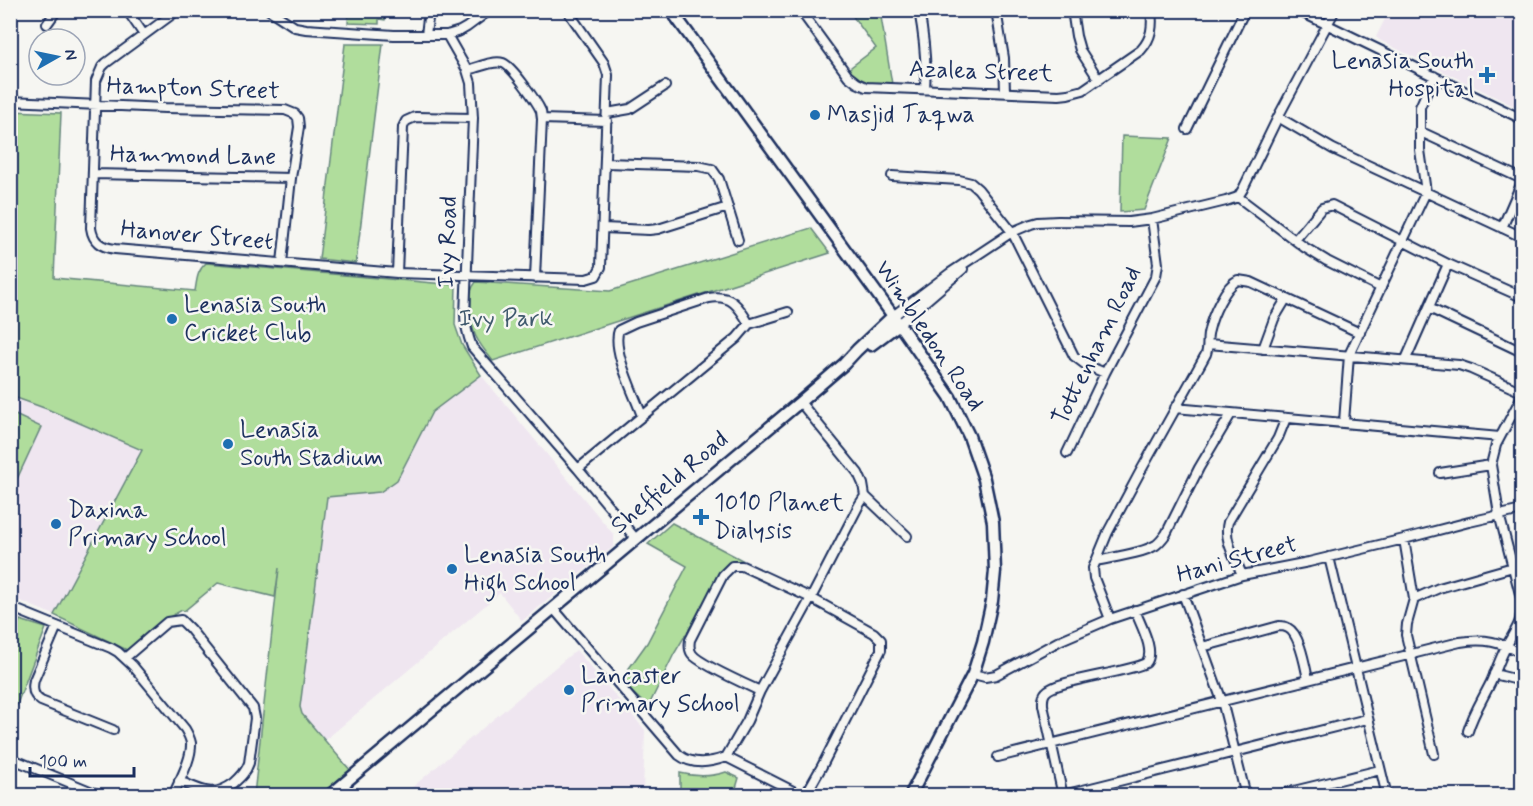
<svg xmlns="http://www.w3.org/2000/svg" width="1533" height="806" font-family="Mynerve,sans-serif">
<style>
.built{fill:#efe6f0}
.green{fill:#b0dd9c;stroke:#66867d;stroke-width:1.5}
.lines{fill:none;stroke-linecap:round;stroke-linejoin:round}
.street-casing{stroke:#1b2f5e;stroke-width:12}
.secondary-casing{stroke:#1b2f5e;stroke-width:15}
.street{stroke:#f6f6f2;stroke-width:8}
.secondary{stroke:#f6f6f2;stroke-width:10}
.poi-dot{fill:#1f6fb2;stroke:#f6f6f2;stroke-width:2}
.labels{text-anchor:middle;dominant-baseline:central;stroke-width:5;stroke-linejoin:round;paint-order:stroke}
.poi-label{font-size:24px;fill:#1b2f5e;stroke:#f6f6f2;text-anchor:start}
.street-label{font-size:24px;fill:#1b2f5e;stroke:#f6f6f2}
.park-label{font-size:24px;fill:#405a6e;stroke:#f6f6f2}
</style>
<rect width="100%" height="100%" fill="#f6f6f2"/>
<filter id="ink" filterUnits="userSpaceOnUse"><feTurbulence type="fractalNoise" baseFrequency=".0167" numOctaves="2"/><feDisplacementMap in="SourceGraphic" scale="12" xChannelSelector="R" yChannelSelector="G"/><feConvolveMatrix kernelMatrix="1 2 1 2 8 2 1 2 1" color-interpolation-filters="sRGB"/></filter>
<g filter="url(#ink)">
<path class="built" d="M1389 11H1522V110L1381 41 1376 37Z
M481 375 614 535V546L522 621 500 593 324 741 302 714 300 707 327 497 380 492 397 480 432 412Z
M10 396 47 409 142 450 54 615 11 597Z
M576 650 645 730 643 795H403Z"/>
<path class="green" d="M349 11V10L387 11 385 20 379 19V24L348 23Z
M849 11H880L892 84C872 84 862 84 847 70L876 48Z
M345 44H383L356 263 319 259Z
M10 111 61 113 54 278 195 291C197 279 197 271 206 263L456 285 455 325 462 345 481 375 432 412 397 480 380 492 327 497 300 707 302 714 351 771 319 795H254L279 568 275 597 218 583 184 611 182 610 162 621 127 650 54 615 142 450 47 409 11 396Z
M1122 136 1172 138 1144 210 1120 212Z
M811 228 830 253 493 361C476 340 470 332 471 305 471 295 470 289 476 282L610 291Z
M11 413 41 427 11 492Z
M672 523 742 560 726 567 674 654 648 707 620 681 647 643 687 566 648 544Z
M20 620 46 628 11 720V641Z
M726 772 739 778 734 795H680V773C696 777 711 777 726 772Z"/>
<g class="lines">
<defs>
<path id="street" d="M127 10 144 35
M178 10 106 63 102 67 96 81 91 228C93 242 101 247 115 249L397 273 586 279 596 276 601 267 608 75 604 63 567 10
M269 10 295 27 306 29 394 35H447L460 31 467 27 490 10
M800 10 848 76 857 83 866 87 1059 95 1068 94 1083 90 1141 50C1152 38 1153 26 1151 10
M919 10C924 37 927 62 925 88
M996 10 1004 58 1005 92
M1072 10 1076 36 1080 50 1099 80
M1297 10 1522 119
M47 24 57 10
M426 35 429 10
M447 35 467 70 471 83 473 118 465 315C465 327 468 336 472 347L578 469 636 539
M467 70C477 68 493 60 503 63 512 66 537 102 541 111L542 119 535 278
M10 101 165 108 285 110 295 114 298 118 299 127 291 178 282 263
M607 113 630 109 665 86
M1278 117 1333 149 1522 237
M542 119 607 121
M1187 129 1245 10
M1419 131 1522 179
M606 163 698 166 712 169 719 179 738 240
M93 174 291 178
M892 176 959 180 971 183 978 189 1012 232 1074 356 1086 365 1105 373
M1238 197 1304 247 1327 261 1381 288
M603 228 649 230 658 229 728 207
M1502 228 1522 182
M1295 240 1322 208 1332 205 1448 264 1522 297
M397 273 403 127 406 121 415 117 473 118
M1429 308 1522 352
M893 316 950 273 1012 232 1031 224 1038 222 1058 221 1129 222 1152 219 1226 201 1238 197 1243 189 1278 117 1335 10
M749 324 788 312
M899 324 963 269
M1208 344 1459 365 1471 369 1522 392
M1263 349 1274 319 1286 299
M1406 359 1448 264
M1175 408 1500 437
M1344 422 1349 355 1426 192 1420 150V107L1434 76
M1067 453 1105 373 1156 276 1158 264 1152 219
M578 469 737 338 749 324C739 306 731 294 709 298L636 322 619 330C611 349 635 396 642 416
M1440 473 1491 465
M865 496 907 536
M1404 539 1414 599 1407 624 1406 635 1434 754
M1329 557 1387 796
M1096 561C1114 557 1141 554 1156 545 1160 542 1163 538 1166 534L1199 468 1231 414
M1242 575C1236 559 1223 540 1228 522L1278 438 1286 418
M1183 594 1222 701 1246 796
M1414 599 1439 588 1513 567
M10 607 111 648 118 652 133 666 185 729C188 734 190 738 191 743 192 759 179 781 173 796
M553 608 679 755C693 766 710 763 726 757L747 721 760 691 811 598 859 505 865 496 863 484 858 473 800 402
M1110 619 1094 578 1093 568 1096 561 1108 532 1139 474 1206 354C1209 346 1206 338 1209 330 1212 316 1225 286 1238 280L1251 282 1360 333
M57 626 34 680C32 689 33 696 41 701L113 730
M1202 647 1279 626C1283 626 1285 626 1288 628 1300 634 1305 666 1308 679
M125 658 167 622 181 620 190 629 253 708 255 718 249 763C246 772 241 777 234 783 212 799 202 790 179 781
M973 674 985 677 996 675 1061 640 1110 619 1242 575 1309 562 1404 539 1469 522 1522 510
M1494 674 1522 681
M760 691C747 685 698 663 692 654 689 650 689 646 690 640L723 575 732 566H742L811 598 874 633 881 640V650L822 766 805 796
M1468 731C1473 714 1482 700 1490 684 1496 671 1500 658 1507 645 1518 625 1523 623 1521 598L1499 514 1491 465 1496 445 1522 396
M726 757 803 796
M998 757 1460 642C1486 638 1499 642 1522 653
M10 758 102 796
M343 784 353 796
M1059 796 1367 719
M1063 796 1043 705C1043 701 1042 696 1046 692 1056 680 1126 673 1146 663 1156 651 1140 624 1135 610
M1273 796 1380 770"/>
<path id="secondary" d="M671 10 899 324 950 397 969 436 984 479 993 522 995 571 992 601 983 642 973 674 910 796
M871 345 899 324
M329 796 800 402 844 364 857 350 893 316"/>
</defs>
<use href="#street" class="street-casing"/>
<use href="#secondary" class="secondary-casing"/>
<use href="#street" class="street"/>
<use href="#secondary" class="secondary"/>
</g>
</g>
<g class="poi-dot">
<path d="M1484 66h6v6h6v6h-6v6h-6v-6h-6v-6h6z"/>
<circle cx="815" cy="115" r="6"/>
<circle cx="172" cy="319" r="6"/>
<circle cx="228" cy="444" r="6"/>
<path d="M698 508h6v6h6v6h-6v6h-6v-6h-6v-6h6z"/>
<circle cx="56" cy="524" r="6"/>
<circle cx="452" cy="569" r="6"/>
<circle cx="569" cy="690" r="6"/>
</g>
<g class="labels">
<g class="poi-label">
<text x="1474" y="61" text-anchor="end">Lenasia South<tspan x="1474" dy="28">Hospital</tspan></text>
<text x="827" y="115">Masjid Taqwa</text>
<text x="184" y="305">Lenasia South<tspan x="184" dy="28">Cricket Club</tspan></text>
<text x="240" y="430">Lenasia<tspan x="240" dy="28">South Stadium</tspan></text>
<text x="714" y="503">1010 Planet<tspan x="714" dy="28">Dialysis</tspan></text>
<text x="68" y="510">Daxina<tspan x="68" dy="28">Primary School</tspan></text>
<text x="464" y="555">Lenasia South<tspan x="464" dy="28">High School</tspan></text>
<text x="581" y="676">Lancaster<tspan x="581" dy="28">Primary School</tspan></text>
</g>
<g class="street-label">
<text transform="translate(981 72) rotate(2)">Azalea Street</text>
<text transform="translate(193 89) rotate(2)">Hampton Street</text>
<text transform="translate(193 156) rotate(1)">Hammond Lane</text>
<text transform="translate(197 236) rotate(5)">Hanover Street</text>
<text transform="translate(448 242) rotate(-88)">Ivy Road</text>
<text transform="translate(929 336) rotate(56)">Wimbledon Road</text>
<text transform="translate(1097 346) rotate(-64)">Tottenham Road</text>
<text transform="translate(670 483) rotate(-40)">Sheffield Road</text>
<text transform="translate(1237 560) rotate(-15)">Hani Street</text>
</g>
<g class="park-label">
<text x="506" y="319">Ivy Park</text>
</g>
</g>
<rect width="1533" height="806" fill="none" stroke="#f6f6f2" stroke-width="36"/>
<rect x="18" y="18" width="1497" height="770" fill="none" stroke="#1b2f5e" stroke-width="2" filter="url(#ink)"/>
<g transform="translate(57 57) rotate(81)"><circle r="28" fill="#f6f6f2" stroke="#9ea6b7" stroke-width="1.5"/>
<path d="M0-4.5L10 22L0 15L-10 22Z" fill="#1f6fb2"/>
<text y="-9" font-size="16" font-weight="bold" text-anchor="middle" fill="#1b2f5e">N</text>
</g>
<path d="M30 767v9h104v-9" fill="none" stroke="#1b2f5e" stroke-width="3"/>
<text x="39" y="767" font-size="18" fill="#1b2f5e" stroke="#f6f6f2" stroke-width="4.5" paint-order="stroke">100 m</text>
</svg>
